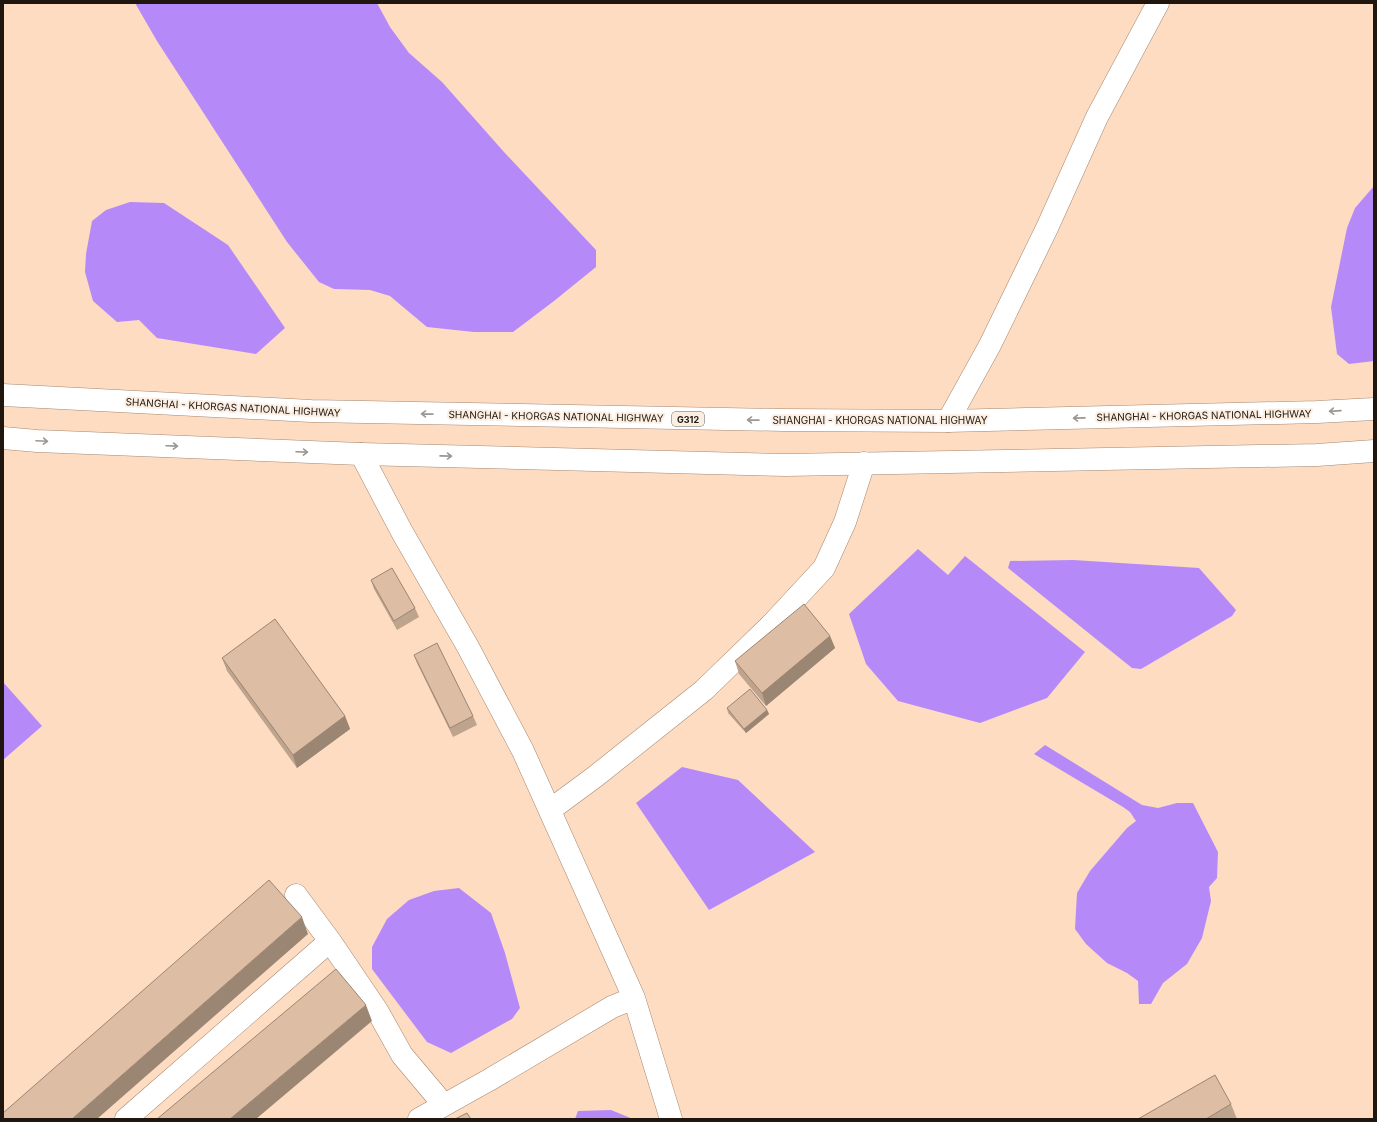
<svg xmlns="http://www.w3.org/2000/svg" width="1377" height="1122" font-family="Inter,sans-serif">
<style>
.water{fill:#b689f9}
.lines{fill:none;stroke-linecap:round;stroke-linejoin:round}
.minor-casing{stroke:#a5876f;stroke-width:23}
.highway-casing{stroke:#a5876f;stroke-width:23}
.minor{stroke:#fff;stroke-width:22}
.highway{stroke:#fff;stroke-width:22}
.wall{fill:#bea38d}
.shaded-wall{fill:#9b8573}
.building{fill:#ddbea4;stroke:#9b8573}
.oneway{stroke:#9b9692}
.labels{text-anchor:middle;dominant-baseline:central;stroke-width:4;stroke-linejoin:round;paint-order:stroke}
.shield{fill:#fbeee3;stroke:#62574d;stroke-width:1}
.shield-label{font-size:9px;font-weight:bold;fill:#21160d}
.street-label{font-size:10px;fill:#21160d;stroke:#fbeee3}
</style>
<rect width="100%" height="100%" fill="#fddcc2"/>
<path class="water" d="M135 3H377L390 27 409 53 442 82 504 152 596 250V267L554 301 513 332H474L427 327 390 296 370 290 334 289 319 282 287 242 157 41Z
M1374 186V361L1349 364 1337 354 1331 307 1347 228 1355 208Z
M130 202 164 203 228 245 285 328 256 354 157 338 139 320 117 322 93 301 85 272 86 254 92 221 106 210Z
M918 549 948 575 965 556 1085 652 1047 698 980 723 898 701 866 664 849 614Z
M1073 560 1199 568 1236 610 1232 616 1141 669 1132 668 1008 568 1010 561Z
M3 682 42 726 3 760Z
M1045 745 1142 805 1158 808 1177 803H1193L1218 852 1217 878 1209 887 1211 901 1202 938 1187 964 1163 983 1151 1004H1139L1138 981 1127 973 1107 963 1086 944 1075 929 1077 893 1090 871 1127 828 1136 821 1130 812 1123 807 1034 754Z
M682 767 738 780 815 852 709 910 636 803Z
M459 888 491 913 505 953 520 1008 512 1019 451 1053 427 1042 372 969V947L387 919 409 900 434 891Z
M611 1110 633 1119H575L578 1111Z"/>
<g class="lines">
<defs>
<path id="minor" d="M948 421 990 345 1047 228 1097 117 1158 3
M361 454 402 532 468 647 523 751 634 998 671 1119
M550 810 596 776 704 690 772 624 824 568 845 522 864 463
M296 895 330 941 378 1012 402 1055 444 1105
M126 1119 330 941
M419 1119 489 1080 612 1007 634 998"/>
<path id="highway" d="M3 395 311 411 783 420 948 421 1317 412 1374 409
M3 438 37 441 361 454 786 465 1317 455 1374 451"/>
</defs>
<use href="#minor" class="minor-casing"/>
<use href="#highway" class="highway-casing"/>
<use href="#minor" class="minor"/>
<use href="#highway" class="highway"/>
</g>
<path class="wall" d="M371 580 415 608 419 617 397 630 374 589Z
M830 636 835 648 766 706 739 674 735 661Z
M414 655 473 716 477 725 453 737 417 663Z
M222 658 345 716 350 729 297 768 227 671Z
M727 708 767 710 769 714 746 733 728 713Z
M1231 1104 1237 1119H1138Z"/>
<path class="shaded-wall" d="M830 636 835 648 766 706 762 693Z
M767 710 769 714 746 733 744 729Z
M345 716 350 729 297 768 293 755Z
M302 917 308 934 97 1119H72Z
M366 1005 372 1021 256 1119H230Z"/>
<path class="building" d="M392 568 415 608 394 621 371 580Z
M804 604 830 636 762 693 735 661Z
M275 619 345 716 293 755 222 658Z
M437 643 473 716 450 728 414 655Z
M750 689 767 710 744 729 727 708Z
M269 880 302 917 72 1119H3V1113Z
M336 969 366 1005 230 1119H157Z
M1215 1075 1231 1104 1206 1119H1138Z
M467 1113 471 1119H455Z"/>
<defs><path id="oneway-shaft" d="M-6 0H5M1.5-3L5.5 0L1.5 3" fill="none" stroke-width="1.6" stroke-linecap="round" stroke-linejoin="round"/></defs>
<g class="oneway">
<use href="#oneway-shaft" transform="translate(1335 411) rotate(176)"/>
<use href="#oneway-shaft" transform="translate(427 414) rotate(-179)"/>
<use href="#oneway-shaft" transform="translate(1079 418) rotate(179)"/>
<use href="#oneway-shaft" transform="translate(753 420) rotate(-179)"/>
<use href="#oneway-shaft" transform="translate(42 441) rotate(3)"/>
<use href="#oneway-shaft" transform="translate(172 446) rotate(2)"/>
<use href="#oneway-shaft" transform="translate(302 452) rotate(2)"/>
<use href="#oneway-shaft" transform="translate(446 456) rotate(1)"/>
</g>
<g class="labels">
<rect class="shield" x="672" y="412" width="32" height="14" rx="3"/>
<g class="shield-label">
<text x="688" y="419">G312</text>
</g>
<g class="street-label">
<text transform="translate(233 407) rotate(3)">SHANGHAI - KHORGAS NATIONAL HIGHWAY</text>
<text transform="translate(1204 415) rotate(-1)">SHANGHAI - KHORGAS NATIONAL HIGHWAY</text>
<text transform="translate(556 416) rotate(1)">SHANGHAI - KHORGAS NATIONAL HIGHWAY</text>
<text x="880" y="420">SHANGHAI - KHORGAS NATIONAL HIGHWAY</text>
</g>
</g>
<rect width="1377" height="1122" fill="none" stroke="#21160d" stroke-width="8"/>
</svg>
